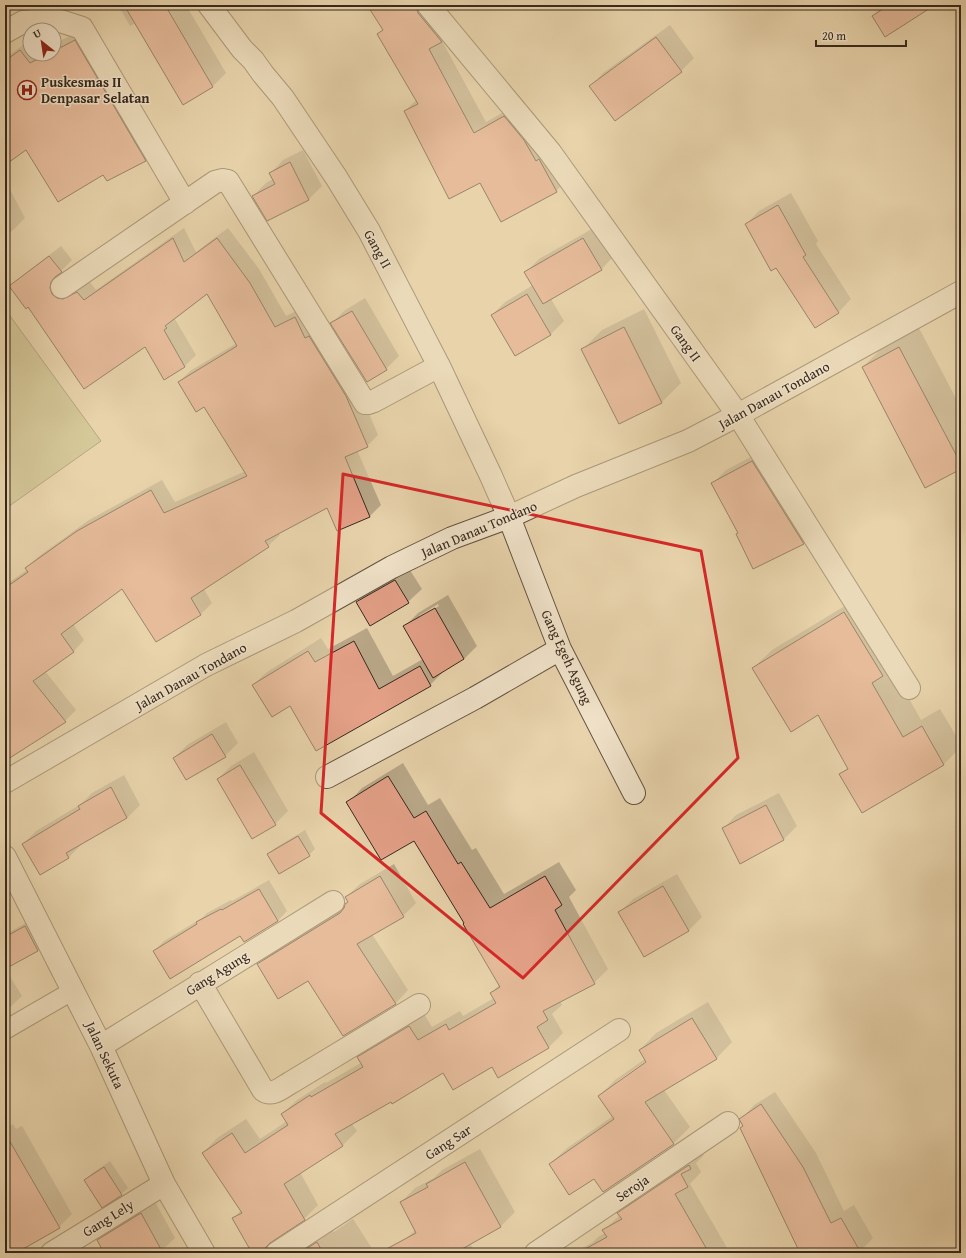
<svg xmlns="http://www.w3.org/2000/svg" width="966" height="1258" font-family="'Gentium Book Plus',serif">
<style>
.green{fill:#beba84;stroke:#7a7250}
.shadow{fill:#0003;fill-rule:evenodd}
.building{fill:#e4a188;stroke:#37291d}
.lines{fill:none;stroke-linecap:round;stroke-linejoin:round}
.service-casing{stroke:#635441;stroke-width:20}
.minor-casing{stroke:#635441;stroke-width:24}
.service{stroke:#f0e2c9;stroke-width:18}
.minor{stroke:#f0e2c9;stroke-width:22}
.marked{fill:none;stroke:#d62828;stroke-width:3;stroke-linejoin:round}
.labels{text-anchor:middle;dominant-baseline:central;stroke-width:3;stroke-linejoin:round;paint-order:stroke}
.poi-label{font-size:14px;font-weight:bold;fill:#37291d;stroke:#f0e2c9;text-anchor:start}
.street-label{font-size:14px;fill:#37291d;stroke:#f0e2c9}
</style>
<rect width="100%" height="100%" fill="#e8d3ac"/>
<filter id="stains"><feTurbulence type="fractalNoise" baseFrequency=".005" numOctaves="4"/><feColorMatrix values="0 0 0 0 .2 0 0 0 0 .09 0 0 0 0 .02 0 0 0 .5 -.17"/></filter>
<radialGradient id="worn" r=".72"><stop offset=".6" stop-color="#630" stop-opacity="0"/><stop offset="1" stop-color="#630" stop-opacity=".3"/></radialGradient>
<path class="green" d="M5 309 101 441 5 509Z"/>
<path class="shadow" d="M118 5H186L226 73 213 86 183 104 136 23 130 26Z
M368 5H433L453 29 442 41 486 122 516 105 568 179 556 191 405 111 416 100 378 34 383 29Z
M521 5H527L523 8Z
M884 5H930L873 16Z
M91 25 161 144 145 160 103 173 26 149 5 164V52L8 56 30 40V54H54V44Z
M670 25 694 58 681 71 590 87 603 73Z
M303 150 322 186 309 199 268 220 253 196 266 183 273 179 270 174 283 160Z
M5 180 25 218 12 231 5 235Z
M791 193 818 241 816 244 851 299 838 313 776 267 746 224 759 211Z
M597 226 614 256 601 270 551 299 564 321 551 334 516 355 492 315 505 302 533 285 526 272 539 259Z
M184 228 196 252 228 228 259 269 286 316 306 306 357 385 378 435 367 446 357 450 381 505 370 516 328 507 278 533 280 535 268 546 204 589 212 603 201 614 156 641 122 587 73 624 84 640 73 652 45 671 76 710 65 721 5 760V585L27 570 26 568 38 557 89 520 162 480 175 502 246 471 205 406 179 382 190 371 237 343 208 293 175 319 196 355 185 366 164 378 146 346 29 306 11 287 22 276 61 246 72 260 61 271 60 277 89 281 96 290Z
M365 298 399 356 386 369 367 381 332 323 345 310Z
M644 309 681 383 662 402 619 423 583 349 602 330Z
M919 328 961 408V468L863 367 882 348Z
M766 449 816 530 803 543 713 483 726 470Z
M408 567 422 589 408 602H357L370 589Z
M448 595 477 646 464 659 443 671V672L430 685 290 705 253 685 267 672 321 638 328 649 367 628 393 676 423 659 405 626 418 613ZM438 604 439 606 419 618V616Z
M863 595 891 666 921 720 940 709 961 744V747L944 764 863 811 841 774 848 767 819 714 753 668 772 650Z
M226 722 238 743 225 756 174 758 187 745Z
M254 752 288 811 275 824 218 779 231 766Z
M403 763 428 805 440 798 472 850 476 848 504 894 559 862 576 890 569 897 608 969 594 983 560 1001 562 1005 552 1014 563 1033 549 1047 499 1076 492 1066 443 1072 352 1124 357 1131 342 1146 300 1172 318 1205 304 1219 279 1236 278 1238 280 1245 332 1228 334 1232 353 1219 375 1253H253L234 1218 241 1210 203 1153 217 1138 246 1119 260 1139 287 1121 282 1114 297 1100 325 1082 326 1083 361 1063 358 1057 372 1043 423 1012 432 1027 460 1011 463 1016 494 998 491 993 500 984 465 922 414 839 348 803 362 788Z
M124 775 140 805 127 818 82 844 69 857 41 874 23 844 36 831 81 804 92 793Z
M779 793 797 826 784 839 741 862 723 829 736 815Z
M305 830 315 849 309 855 269 854 275 848Z
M394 864 416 903 403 916 372 934 408 990 395 1004 308 980 258 964 271 951 346 905 349 901 346 897 360 884Z
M677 874 702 917 689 930 645 956 620 912 633 899Z
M269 880 287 911 278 921 241 934 154 951 164 941 202 918 207 913 231 900 232 901Z
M31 920 44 944 38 950 15 963 5 945V936L8 933Z
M9 975 22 996 5 1012V978Z
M708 1002 732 1042 716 1059 664 1090 690 1127 674 1143 603 1191 594 1178 550 1164 567 1148 613 1116 599 1096 615 1080 645 1059 640 1050 656 1033ZM650 1058 651 1060 616 1084V1082Z
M775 1092 816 1153 844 1211 854 1205 873 1238 860 1251 861 1253H790L799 1248 741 1119 754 1105Z
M5 1124 7 1127 13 1124 16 1129 22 1126 72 1214 59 1227 23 1248 18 1253H5Z
M480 1149 515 1212 501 1226 470 1243 475 1253H411L407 1238 415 1230 401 1202 415 1188 434 1178 442 1170Z
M702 1152 704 1155 696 1163 701 1172 690 1184 730 1253H572L592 1243 598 1237 605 1233 604 1230 620 1215 619 1213 632 1200Z
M110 1161 128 1188 121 1194 85 1180 91 1174Z
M154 1200 175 1238 159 1253H105L98 1240 111 1227Z"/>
<path class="building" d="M124 5H165L213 87 183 105Z
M367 5H416L418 13 442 42 429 49 474 133 504 116 524 140 536 161 539 159 557 192 501 222 480 183 449 199 404 111 418 104 377 34 383 30Z
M889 5H935L885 37 872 16Z
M656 37 682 72 615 121 589 86Z
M75 40 146 161 107 181 103 175 58 202 26 150 5 165V61L20 50 30 63 48 54H54V51Z
M290 162 309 200 267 221 252 196 275 184 269 173Z
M778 205 806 255 803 257 839 313 815 328 776 268 771 271 745 224Z
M173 238 184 262 217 238 250 283 275 327 295 317 305 338 309 336 346 396 368 447 345 457 370 517 337 531 327 508 265 541 269 547 191 598 201 615 156 642 122 589 61 634 74 652 33 681 66 722 5 761V588L28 572 25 568 77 531 151 490 164 513 247 476 204 407 196 412 178 382 237 346 207 294 165 326 167 328 164 330 185 367 164 380 145 347 84 389 28 307 26 309 9 286 49 256 62 272 55 277 51 282 50 288 52 294 57 298 63 299 77 292 84 300Z
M583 238 602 270 543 304 524 272Z
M527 294 551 335 515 356 491 315Z
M352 311 387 370 367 382 330 323Z
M624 327 662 403 619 424 581 349Z
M899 347 961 464V469L925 488 862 367Z
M752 461 804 544 753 569 736 534 738 533 711 483Z
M395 580 409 603 370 626 356 602Z
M435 608 464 659 433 678 403 626Z
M844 612 883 676 872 683 903 737 922 726 944 765 862 813 839 774 848 769 818 715 791 732 752 668Z
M354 641 379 689 420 666 431 686 316 751 290 706 272 717 252 685 308 651 315 662Z
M212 734 226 757 186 780 173 758Z
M240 765 276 825 252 839 217 779Z
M388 776 414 818 426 811 458 864 461 862 490 908 545 876 562 905 555 910 595 984 543 1011 548 1020 537 1027 549 1048 498 1078 492 1067 453 1090 443 1073 392 1104 391 1102 335 1134 343 1146 284 1184 305 1220 270 1243 266 1247 265 1253H252L232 1218 242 1213 202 1153 232 1133 245 1153 288 1125 281 1114 310 1095 311 1097 363 1067 357 1057 409 1026 418 1040 446 1024 449 1030 496 1003 490 993 500 987 463 924 464 923 414 841 381 860 346 802Z
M111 787 127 818 66 853 69 858 40 875 22 844 80 809 78 806Z
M766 805 784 840 740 864 722 828Z
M298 836 310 856 279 874 267 854Z
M380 876 404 917 357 944 396 1004 343 1036 308 981 278 999 257 964 340 913 344 908 345 904 348 902 345 897Z
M663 886 689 931 644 957 618 912Z
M259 889 278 921 244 942 240 936 170 979 153 951 197 924 196 922 221 909 222 910Z
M25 926 38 951 5 969V937Z
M692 1018 717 1059 645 1102 674 1144 603 1192 594 1179 569 1195 549 1164 614 1119 598 1096 646 1062 639 1050Z
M761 1104 803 1167 831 1223 841 1218 861 1253H800L740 1128 743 1126 739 1119Z
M5 1133 60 1228 16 1253H5Z
M465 1162 501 1227 455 1253H379L416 1233 400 1202 428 1187 426 1184Z
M689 1165 691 1169 681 1174 688 1187 675 1194 709 1253H578L607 1237 602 1230 622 1219 617 1213Z
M104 1167 122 1195 102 1208 84 1180Z
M141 1213 163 1253H104L97 1240Z
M317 1242 323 1253H300Z"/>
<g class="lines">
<defs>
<path id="service" d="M5 1030 74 990"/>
<path id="minor" d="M209 5 242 49 253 60 263 74 283 98 336 177 369 231 439 366 491 476 509 517 560 649 634 793
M428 5 550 152 738 415 909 688
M5 32 23 22 54 19 82 28 185 203
M62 287 215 182 223 180 228 181 365 403H368L374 401 439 366
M327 777 475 698 560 649
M5 782 206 665 296 621 392 567 452 538 509 517 576 486 688 441 738 415 961 292
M5 857 101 1046 164 1184 204 1253
M200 983 263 1090C272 1097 281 1088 290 1083L419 1005
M101 1046 333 902
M52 1253 164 1184
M277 1253 619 1030
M536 1253 728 1123"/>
</defs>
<use href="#service" class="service-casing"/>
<use href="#minor" class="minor-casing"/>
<use href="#service" class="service"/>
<use href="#minor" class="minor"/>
</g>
<path d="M0 0H966V1258H0ZM343 474 701 551 738 758 523 978 321 813Z" fill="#e8d3ac" fill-opacity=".55" fill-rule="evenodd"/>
<path class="marked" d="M343 474 701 551 738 758 523 978 321 813Z"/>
<defs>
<symbol id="hospital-ring" viewBox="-11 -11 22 22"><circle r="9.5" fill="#f0e2c9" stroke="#8f2418" stroke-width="1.5"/><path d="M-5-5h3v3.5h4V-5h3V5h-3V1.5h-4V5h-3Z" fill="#8f2418"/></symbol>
</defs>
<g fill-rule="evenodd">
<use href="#hospital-ring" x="16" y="79" width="22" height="22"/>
</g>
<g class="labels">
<g class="poi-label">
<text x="41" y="82">Puskesmas II<tspan x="41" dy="16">Denpasar Selatan</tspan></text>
</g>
<g class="street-label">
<text transform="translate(378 249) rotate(61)">Gang II</text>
<text transform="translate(686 343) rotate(54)">Gang II</text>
<text transform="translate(774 395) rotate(-29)">Jalan Danau Tondano</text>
<text transform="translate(479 529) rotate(-23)">Jalan Danau Tondano</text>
<text transform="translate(567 657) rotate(65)">Gang Egeh Agung</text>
<text transform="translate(191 676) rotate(-29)">Jalan Danau Tondano</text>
<text transform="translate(217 973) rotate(-32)">Gang Agung</text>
<text transform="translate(105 1055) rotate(65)">Jalan Sekuta</text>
<text transform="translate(448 1142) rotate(-33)">Gang Sar</text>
<text transform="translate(632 1188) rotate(-34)">Seroja</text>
<text transform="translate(108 1218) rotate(-32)">Gang Lely</text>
</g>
</g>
<rect width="966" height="1258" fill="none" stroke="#e8d3ac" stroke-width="20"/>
<rect x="6" y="6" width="954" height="1246" fill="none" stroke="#37291d" stroke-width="2"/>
<rect x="10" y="10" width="946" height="1238" fill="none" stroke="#37291d"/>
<g transform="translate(42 42) rotate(330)"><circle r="19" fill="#f0e2c9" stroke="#a69884"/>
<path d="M0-3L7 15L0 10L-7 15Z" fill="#8f2418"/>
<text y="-6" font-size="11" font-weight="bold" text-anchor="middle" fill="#37291d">U</text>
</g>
<path d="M816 40v6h90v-6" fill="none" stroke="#37291d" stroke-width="2"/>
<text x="822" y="40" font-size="12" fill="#37291d" stroke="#f0e2c9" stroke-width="3" paint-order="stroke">20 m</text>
<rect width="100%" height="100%" filter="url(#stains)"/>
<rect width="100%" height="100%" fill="url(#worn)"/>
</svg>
